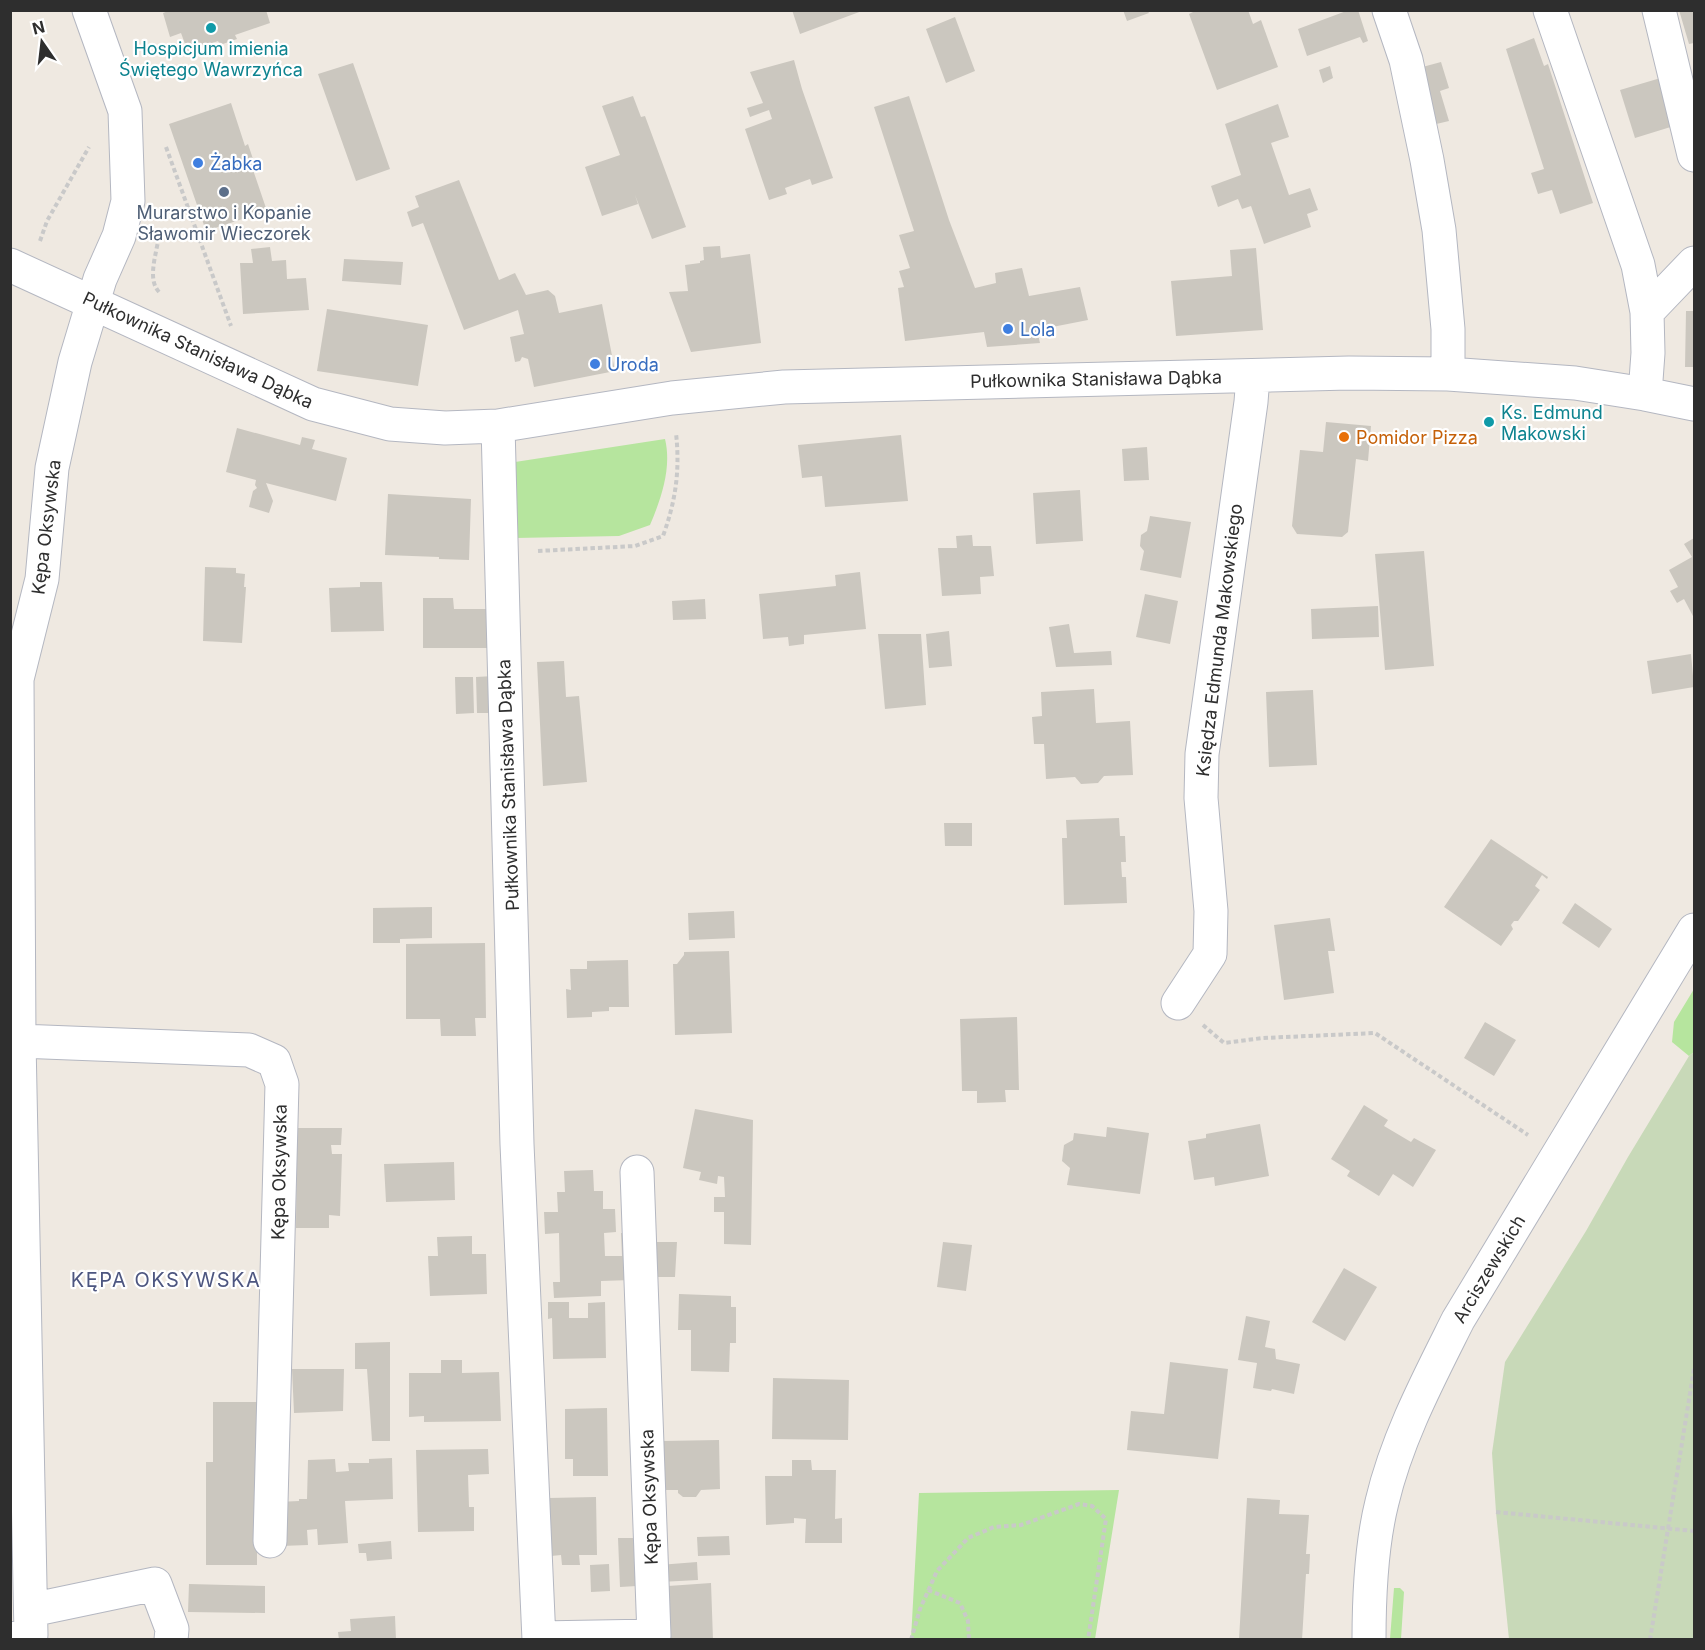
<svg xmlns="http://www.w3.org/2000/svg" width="1705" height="1650" font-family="Inter,sans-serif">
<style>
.green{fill:#b6e59e}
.cemetery{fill:#c8d9b8}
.building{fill:#cbc7bf}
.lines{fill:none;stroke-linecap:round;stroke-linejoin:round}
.minor-casing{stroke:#b4b7c1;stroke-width:35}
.path{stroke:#c9c9c9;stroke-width:4;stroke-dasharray:4.5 3;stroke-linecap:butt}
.minor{stroke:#fff;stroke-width:33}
.culture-dot{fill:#0f9aa8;stroke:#fff;stroke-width:2}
.shop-dot{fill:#3f7fe0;stroke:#fff;stroke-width:2}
.service-dot{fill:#5c6f8a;stroke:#fff;stroke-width:2}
.food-dot{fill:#e8710a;stroke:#fff;stroke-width:2}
.labels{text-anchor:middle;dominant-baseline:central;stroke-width:4.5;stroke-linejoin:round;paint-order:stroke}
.culture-label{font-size:18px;fill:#0d838f;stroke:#fff}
.shop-label{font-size:18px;fill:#366cbe;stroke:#fff;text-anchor:start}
.service-label{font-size:18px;fill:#4e5e75;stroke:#fff}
.street-label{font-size:18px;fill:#2e2e2e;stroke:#fff}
.food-label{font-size:18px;fill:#c56008;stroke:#fff;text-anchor:start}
.neighbourhood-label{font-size:20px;letter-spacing:1.5px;fill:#4d5680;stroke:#fff}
</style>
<rect width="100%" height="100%" fill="#efe9e1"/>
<path class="green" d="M665 439C672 468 661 499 650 525L619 536 515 538V462Z
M1694 989V1052L1689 1056 1672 1042 1674 1022Z
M1119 1490 1095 1639H911L919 1493Z
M1394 1588H1400L1404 1592 1401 1639H1390Z"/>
<path class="cemetery" d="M1694 1052V1639H1509L1496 1512 1492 1453 1505 1362 1586 1231 1628 1157 1689 1056Z"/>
<path class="building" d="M171 10H266L270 23 235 35 237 39 220 45 218 41 188 52 181 33 170 37 163 13Z
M792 10H862V11L800 34Z
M1123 10H1147L1149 13 1127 21Z
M1197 10H1248L1253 24 1261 20 1278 67 1217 90 1189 14Z
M1349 10H1358L1368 41 1363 43 1360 37 1307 56 1298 29Z
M1679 10H1694V43L1689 44Z
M955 17 975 71 946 83 926 29Z
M1534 38 1544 66 1548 64 1593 203 1560 214 1552 190 1538 194 1531 173 1544 169 1506 49Z
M794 60 802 89 833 178 812 185 810 179 785 188 787 194 769 200 745 129 772 119 769 110 750 117 747 108 763 103 750 72Z
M1441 62 1449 88 1440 91 1449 121 1432 125 1415 69Z
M353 63 390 169 356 181 318 74Z
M1330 66 1333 78 1323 83 1319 70Z
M1664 77 1677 125 1635 138 1620 90Z
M633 96 641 117 645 116 686 227 652 239 635 195 638 204 602 216 585 167 620 155 602 106Z
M909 96 949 220 975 288 996 283 995 273 1022 268 1029 296 1080 287 1088 320 1037 330 1040 343 987 347 984 332 905 341 898 288 904 287 899 271 910 268 899 235 914 231 874 107Z
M231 103 245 146 248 144 254 162 251 164 267 211 206 231 169 124Z
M1278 104 1289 137 1271 143 1289 195 1310 188 1318 210 1307 214 1311 227 1264 244 1251 206 1242 209 1238 199 1218 207 1211 186 1241 175 1225 124Z
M459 180 499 280 515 273 526 295 548 290 555 296 559 313 602 304 615 371 534 387 528 359 522 357 520 361 515 362 510 337 524 334 518 310 464 330 423 223 412 227 407 212 419 207 415 196Z
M720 246 721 258 750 254 761 343 691 352 669 292 688 291 685 265 700 263V261L704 260 703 247Z
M270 247 272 261 286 260 287 279 306 278 309 310 243 314 240 263H253L251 249Z
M1256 248 1263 330 1176 336 1171 281 1232 276 1230 250Z
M344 259 403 262 401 285 342 281Z
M327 309 428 325 418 386 317 371Z
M1686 311H1694V367H1685Z
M1326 422 1371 426 1368 461 1356 459 1348 532 1342 537 1297 534 1292 526 1300 450 1323 452Z
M237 428 300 445 302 437 315 440 312 449 347 458 336 501 266 483 273 501 269 513 249 507 253 491 257 488 255 485 256 480 226 472Z
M901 435 908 501 825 507 822 476 802 478 798 445Z
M1147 447 1149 480 1124 481 1122 449Z
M1080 490 1083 541 1036 544 1033 493Z
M388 494 471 499 469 560 439 559V557L385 555Z
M1150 516 1191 522 1181 578 1140 570 1144 551 1140 546 1141 535 1147 531Z
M972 535 973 546H991L994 576 980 577 981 594 942 596 938 548H957L956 536Z
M1694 538V618L1684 599 1677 603 1670 591 1678 587 1669 570 1692 557 1684 544Z
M1424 551 1434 666 1385 670 1375 554Z
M205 567 236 568V573L245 574 244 587H246L242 643 203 641Z
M860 572 866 629 804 635V644L789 646 788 637 763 639 759 594 836 586 835 575Z
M360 582H382L384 631 331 632 329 588 360 587Z
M1145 594 1178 601 1170 644 1136 637Z
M423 598H453L454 609H487L488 648H423Z
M705 599 706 619 673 620 672 601Z
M1378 606 1379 637 1312 639 1311 609Z
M1069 624 1074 653 1111 651 1112 665 1056 667 1049 627Z
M949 631 952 666 929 668 926 634Z
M878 634H921L926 705 885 709Z
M1691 654 1694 687 1652 694 1647 661Z
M564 661 566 697 579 696 587 782 543 786 537 662Z
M494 676 495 713H477L476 677Z
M455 677H473L474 713 456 714Z
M1094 689 1096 723 1130 721 1133 775 1104 776 1098 783 1081 784 1075 777 1046 779 1044 744H1034L1032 717 1042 716 1041 692Z
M1313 690 1317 765 1269 767 1266 692Z
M1119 818 1120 836H1125L1126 862H1121L1122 877H1126L1127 903 1064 905 1062 838H1067L1066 820Z
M944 823H972V846H945Z
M1491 839 1548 877 1547 879 1542 875 1535 886 1540 890 1518 921H1514L1511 925 1513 929 1501 946 1444 907Z
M1575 903 1612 929 1599 948 1562 923Z
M432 907V938L400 939V943H373V908Z
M734 911 735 938 689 940 688 913Z
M1330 918 1335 951H1328L1334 993 1284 1000 1274 925Z
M485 943 486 1018H475L476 1036H441L440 1019H406V944Z
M729 951 732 1033 675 1035 673 964H677L684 955V952Z
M628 960 629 1007H609V1011L592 1012V1017L567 1018 566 989 571 990 570 969H587V961Z
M1017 1017 1019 1090H1005L1006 1102 977 1103V1091H962L960 1019Z
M1485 1022 1516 1040 1494 1076 1464 1058Z
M1364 1105 1388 1120 1384 1126 1411 1142 1414 1138 1436 1150 1413 1187 1393 1174 1379 1196 1347 1176 1350 1171 1331 1159Z
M695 1109 753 1120 751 1245 724 1244V1212H714V1197H725L724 1177 718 1176 717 1184 699 1180 701 1172 683 1168Z
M1260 1124 1269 1176 1215 1186 1214 1177 1194 1180 1188 1141 1206 1138V1134Z
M1107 1127 1149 1133 1140 1194 1067 1185 1070 1168 1062 1161 1064 1145 1073 1140 1074 1133 1106 1137Z
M297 1128H342L341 1145H331L332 1154H342L340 1216 329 1215V1228H296Z
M454 1162 455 1200 386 1202 384 1164Z
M593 1170 594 1191H603V1209H615L616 1232 604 1233 605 1256H622L621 1233H629L631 1280 601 1281V1296L554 1298 553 1282H560L559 1233 545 1234 544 1212H558L557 1192H565L564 1171Z
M472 1236V1254H486L487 1294 430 1296 428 1256H438L437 1237Z
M654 1242H677L675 1277H653Z
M943 1242 972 1245 966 1291 937 1287Z
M1344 1268 1377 1287 1345 1341 1312 1322Z
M679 1294 731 1296V1307H736V1343H730L729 1372 691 1371V1330H678Z
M548 1302H569V1318H588V1303L605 1302 606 1358 553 1359 552 1318 548 1319Z
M1246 1316 1270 1321 1265 1347 1275 1349 1276 1359 1300 1364 1294 1394 1272 1389 1271 1391 1253 1388 1257 1363 1238 1360Z
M390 1342V1441H372L367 1369H355V1343Z
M441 1360H462V1373L499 1372 501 1421 424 1422V1416L409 1417V1373H441Z
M1170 1362 1228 1369 1218 1459 1127 1450 1131 1411 1164 1414Z
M292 1369H344L343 1411 294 1413Z
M773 1378 849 1380 848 1440 772 1439Z
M213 1402H257V1565H206V1462H213Z
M607 1408 608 1476H573V1459H565V1409Z
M719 1440 720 1489 701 1490 696 1497H683L678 1493V1490H662V1441Z
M488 1449 489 1474 468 1475 469 1507H474V1531L418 1532 416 1450Z
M392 1458 393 1499 345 1501 348 1543 318 1545 317 1529 307 1530 308 1545 281 1546 278 1502 299 1501V1499H307L308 1460 335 1459 336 1472 349 1471 348 1463H369V1459Z
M792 1460H811L812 1470H836L835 1519 842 1518V1543H805L806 1519 794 1518V1523L766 1525 765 1476H792Z
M596 1497 597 1555H579L580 1565H562L561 1555 551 1556 549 1498Z
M1247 1498 1280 1500 1279 1514 1309 1515 1306 1554H1310L1309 1574H1306L1302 1640H1239Z
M729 1536 730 1555 698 1556 697 1537Z
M618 1538H634L637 1586 620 1587Z
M391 1541 392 1559 367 1561 366 1553H359L358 1544Z
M697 1562 698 1580 660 1582 659 1565Z
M609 1564 610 1591 591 1592 590 1565Z
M711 1583 713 1640H671L668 1586Z
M189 1584 265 1586V1613L188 1612Z
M395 1616 396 1640H339L338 1632 351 1631 350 1619Z"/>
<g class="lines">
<defs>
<path id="minor" d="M1389 10 1406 60 1427 160 1439 230 1448 329V374
M1550 10 1638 265 1647 312
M1659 10 1694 155
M10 265 313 404 390 424 445 428 498 426 672 398 784 387 1349 373 1448 374 1575 383 1645 394 1694 404
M1645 394 1648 353 1647 312 1694 263
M498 426 517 1144 539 1640
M1178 1003 1210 954 1211 911 1201 798 1202 754 1251 402 1253 376
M19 1041 249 1050 274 1061 282 1084 270 1541
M31 1610 155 1584 172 1629 171 1640
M539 1638 654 1636 637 1172
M10 1639 31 1635 19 1041 17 679 42 579 52 468 75 362 100 279 119 236 128 201 125 111 89 10
M1369 1640C1369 1594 1371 1546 1382 1502 1397 1438 1429 1378 1458 1320L1694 930"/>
</defs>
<use href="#minor" class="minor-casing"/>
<path class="path" d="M166 147 231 326
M40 241 47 221 89 147
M159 292C146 278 158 251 159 233
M538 551 635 546 663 536C676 500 680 470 676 433
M1203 1025 1224 1043 1263 1038 1375 1033 1528 1135
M1496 1512 1694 1531
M928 1590 960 1603 968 1621 969 1640
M911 1640 920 1609 937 1571 968 1538 994 1527 1021 1525 1079 1504 1092 1506 1106 1519 1088 1640
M1650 1640 1694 1369"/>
<use href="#minor" class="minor"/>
</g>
<g class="culture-dot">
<circle cx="211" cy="28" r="6"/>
<circle cx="1489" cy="422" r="6"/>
</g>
<g class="shop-dot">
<circle cx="198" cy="163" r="6"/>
<circle cx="1008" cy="329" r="6"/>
<circle cx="595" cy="364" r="6"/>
</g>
<circle class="service-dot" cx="224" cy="192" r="6"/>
<circle class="food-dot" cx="1344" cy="437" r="6"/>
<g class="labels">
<g class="culture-label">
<text x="211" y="48">Hospicjum imienia<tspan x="211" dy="21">Świętego Wawrzyńca</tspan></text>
<text x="1501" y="412" text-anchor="start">Ks. Edmund<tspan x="1501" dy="21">Makowski</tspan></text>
</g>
<g class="shop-label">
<text x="210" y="163">Żabka</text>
<text x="1020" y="329">Lola</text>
<text x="607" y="364">Uroda</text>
</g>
<g class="service-label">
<text x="224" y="212">Murarstwo i Kopanie<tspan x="224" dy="21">Sławomir Wieczorek</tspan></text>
</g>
<g class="street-label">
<text transform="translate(198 350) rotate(25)">Pułkownika Stanisława Dąbka</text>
<text transform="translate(1096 379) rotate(-1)">Pułkownika Stanisława Dąbka</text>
<text transform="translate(46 527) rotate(-83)">Kępa Oksywska</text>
<text transform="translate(1219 640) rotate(-83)">Księdza Edmunda Makowskiego</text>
<text transform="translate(508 785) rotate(-92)">Pułkownika Stanisława Dąbka</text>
<text transform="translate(279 1172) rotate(-89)">Kępa Oksywska</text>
<text transform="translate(1489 1269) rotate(-59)">Arciszewskich</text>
<text transform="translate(649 1497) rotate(-92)">Kępa Oksywska</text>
</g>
<g class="food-label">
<text x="1356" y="437">Pomidor Pizza</text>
</g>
<g class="neighbourhood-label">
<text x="166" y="1280">KĘPA OKSYWSKA</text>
</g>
</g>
<rect width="1705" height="1650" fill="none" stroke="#2e2e2e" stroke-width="24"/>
<g transform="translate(42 42) rotate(346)" stroke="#ffffff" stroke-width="4.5" paint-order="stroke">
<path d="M0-4.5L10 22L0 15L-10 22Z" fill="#2e2e2e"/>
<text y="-9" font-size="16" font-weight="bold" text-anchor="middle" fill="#2e2e2e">N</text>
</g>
</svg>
